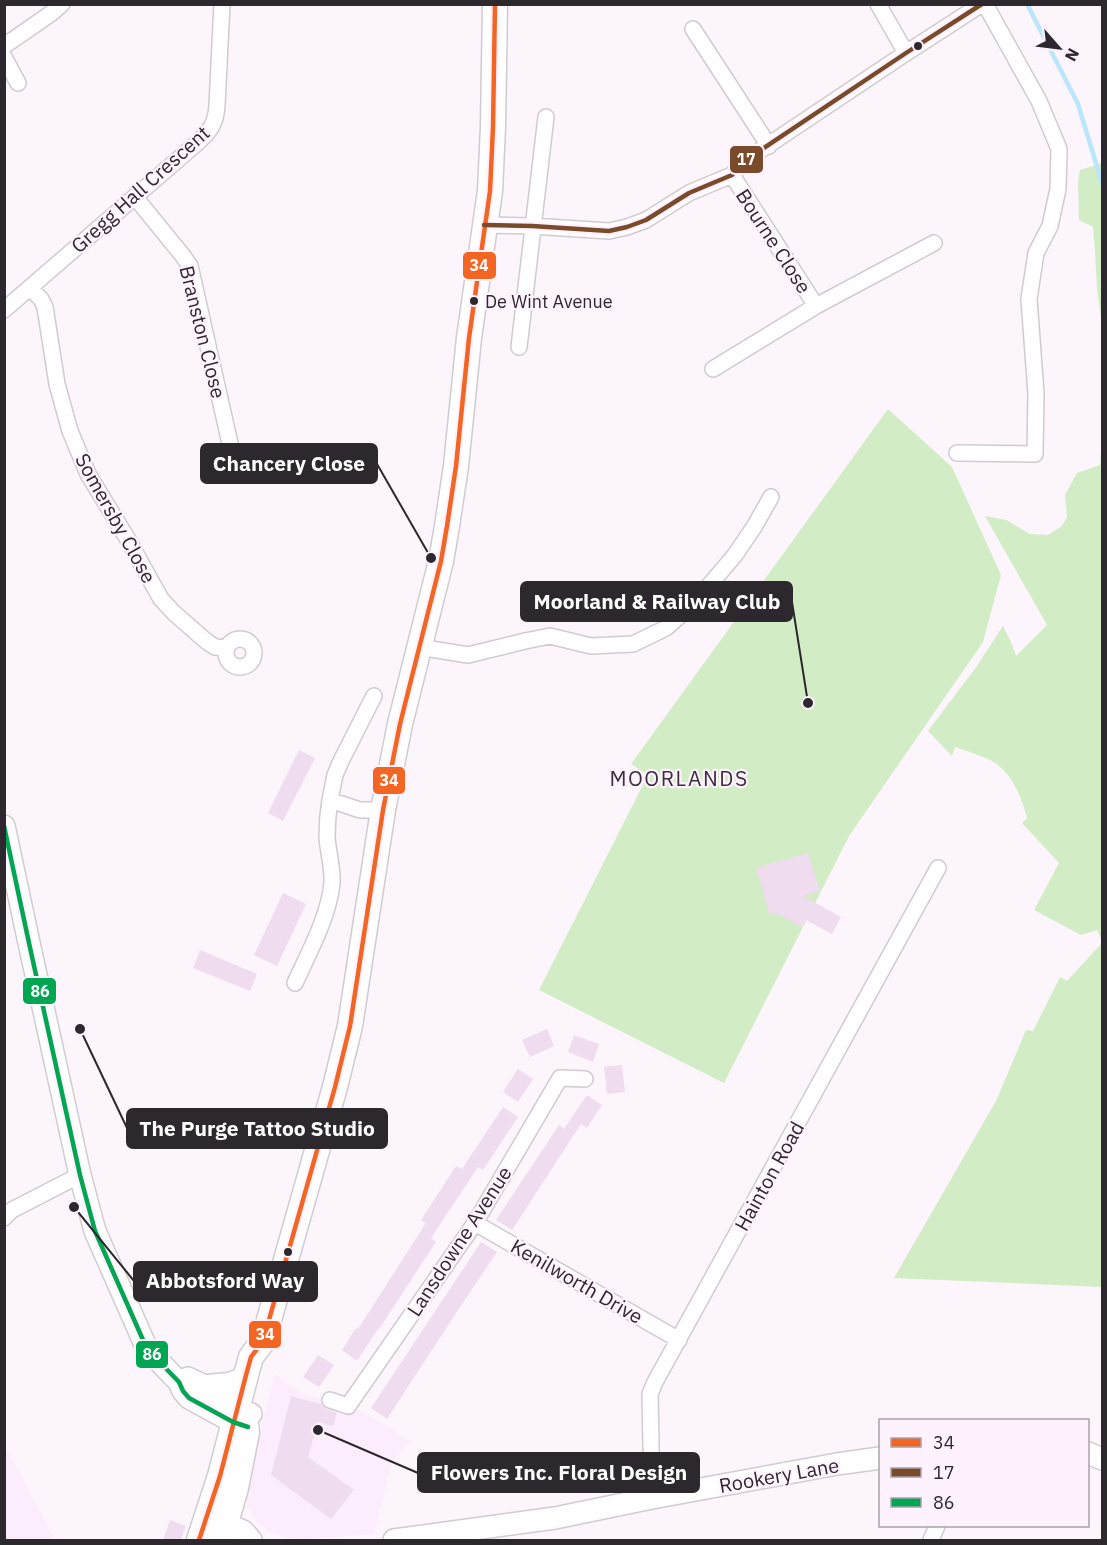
<svg xmlns="http://www.w3.org/2000/svg" width="1107" height="1545" font-family="'IBM Plex Sans',sans-serif">
<style>
.built{fill:#fcedfc}
.green{fill:#d2ecc5}
.lines{fill:none;stroke-linecap:round;stroke-linejoin:round}
.stream{stroke:#bae6fb;stroke-width:4.5}
.building{fill:#efddef}
.street-casing{stroke:#d0cbd0;stroke-width:18}
.secondary-casing{stroke:#d0cbd0;stroke-width:24}
.primary-casing{stroke:#d0cbd0;stroke-width:27}
.street{stroke:#fffeff;stroke-width:15}
.secondary{stroke:#fffeff;stroke-width:21}
.primary{stroke:#fffeff;stroke-width:24}
.bus-1-casing{stroke:#fff2ff;stroke-width:9}
.bus-2-casing{stroke:#fff2ff;stroke-width:9}
.bus-3-casing{stroke:#fff2ff;stroke-width:9}
.bus-1{stroke:#f26522;stroke-width:4.5}
.bus-2{stroke:#7a4b2a;stroke-width:4.5}
.bus-3{stroke:#00a651;stroke-width:4.5}
.bus-dot{fill:#2d282d;stroke:#fff2ff;stroke-width:2}
.labels{text-anchor:middle;dominant-baseline:central;stroke-width:4.5;stroke-linejoin:round;paint-order:stroke}
.bus-label{font-size:18px;fill:#2d282d;stroke:#fff2ff;text-anchor:start}
.street-label{font-size:20px;fill:#2d282d;stroke:#fff2ff}
.neighbourhood-label{font-size:21px;letter-spacing:1.5px;fill:#3a2f3a;stroke:#fff2ff}
.leader{fill:none;stroke:#2d282d;stroke-width:2}
.callout-dot{fill:#2d282d;stroke:#fff2ff;stroke-width:2}
.callout{fill:#2d282d;stroke:#2d282d;stroke-width:2}
.callout-label{font-size:21px;text-anchor:middle;font-weight:bold;fill:#fff}
.line-badge{stroke:#fff2ff;stroke-width:2}
.badge-label{font-size:16px;text-anchor:middle;font-weight:bold;fill:#fff}
</style>
<rect width="100%" height="100%" fill="#fcf5fc"/>
<path class="built" d="M275 1374 301 1393 358 1409 411 1441 392 1462 374 1534 308 1539 288 1538 271 1533 260 1525 253 1517 247 1505 246 1494 248 1477Z
M5 1446 55 1540H5Z"/>
<path class="green" d="M1102 163V326L1097 289 1095 252 1093 227 1079 220 1078 182 1080 170Z
M888 409 952 467 1001 575 983 642 849 836 724 1083 539 990 648 775 631 764Z
M1102 439V941L1097 930 1081 935 1034 910 1059 863 1022 823 1027 818C1022 799 1014 778 998 765 990 758 966 751 955 747L952 756 928 731 977 666 1003 626 1011 642 1016 656 1047 625 985 516 1006 520 1030 534 1048 535 1062 526 1067 517 1065 495 1077 473 1100 465Z
M1102 943V1287L894 1278 996 1101 1026 1030 1033 1031 1060 977 1067 981Z"/>
<g class="lines">
<path class="stream" d="M1027 4 1078 104 1102 183"/>
</g>
<path class="building" d="M299 750 315 758 283 821 268 813Z
M808 853 820 891 803 896 841 917 832 934 806 920 802 927 776 913 770 915 756 868Z
M283 893 306 904 277 966 254 955Z
M200 950 257 974 250 991 193 968Z
M547 1029 554 1046 530 1057 522 1040Z
M574 1035 599 1044 593 1062 568 1052Z
M622 1065 625 1092 607 1094 604 1067Z
M518 1069 533 1079 518 1102 503 1092Z
M587 1095 602 1105 587 1128 581 1124 512 1230 496 1220 559 1125 564 1129Z
M503 1107 518 1117 483 1170 478 1167 431 1238 436 1242 379 1329H378L357 1361 342 1350 356 1328 358 1329 426 1223 421 1220 456 1166 462 1169Z
M481 1242 497 1252 456 1313 387 1419 371 1408Z
M318 1355 334 1365 319 1387 303 1377Z
M291 1396 321 1404 326 1409 337 1413 333 1426 318 1422 308 1457 354 1490 331 1519 271 1475Z
M170 1520 186 1526 181 1540H163Z"/>
<g class="lines">
<defs>
<path id="street" d="M878 4 906 53
M693 29 769 146
M4 46 53 12 62 4
M4 57 18 83
M135 197 183 256 190 266 231 448
M484 225 532 226 609 231 627 227 646 220 689 193 732 175 743 162 906 53 982 4
M30 288 41 299 45 307 57 384 70 431 88 474 127 538 161 599 174 613 206 641 215 647 226 648
M816 306 934 243
M4 310 197 143C210 131 216 124 217 105L222 4
M519 347 546 117
M713 369 816 306 732 175
M957 453 1035 454 1036 394 1029 299 1036 253 1050 226 1058 189 1059 149 1039 101 985 4
M226 653a14 14 0 1 1 28 0a14 14 0 1 1-28 0Z
M419 647 468 655 525 641 550 636 591 646 633 644 666 628 695 602 735 555 754 527 771 497
M330 800 335 775 341 761 374 696
M295 983C309 952 329 916 332 883 333 868 328 852 327 837 327 824 328 812 330 800L360 810H383
M4 1218 12 1210 80 1175
M475 1223 679 1340
M330 1400 348 1406 475 1223 560 1078 585 1079
M652 1498 650 1394 655 1382 938 868
M931 1540 937 1526"/>
<path id="secondary" d="M4 826 29 943 80 1175 95 1231 147 1349 179 1382 183 1391 189 1398 233 1422 248 1427
M179 1382 188 1378 207 1387 214 1394 223 1399 238 1410 251 1414
M1088 1453 1102 1459
M211 1518 243 1531 251 1540
M394 1540 555 1518 652 1498 837 1464 880 1458"/>
<path id="primary" d="M207 1387 229 1385 244 1380
M199 1540 220 1476 246 1375 251 1357 263 1341 335 1087 350 1026 383 810 400 724 441 561 447 526 456 466 469 338 490 191 493 127 495 4
M221 1540 236 1488 247 1432"/>
</defs>
<use href="#street" class="street-casing"/>
<use href="#secondary" class="secondary-casing"/>
<use href="#primary" class="primary-casing"/>
<use href="#street" class="street"/>
<use href="#secondary" class="secondary"/>
<use href="#primary" class="primary"/>
<defs>
<path id="bus-1" d="M199 1540 220 1476 246 1375 251 1357 263 1341 335 1087 350 1026 383 810 400 724 441 561 447 526 456 466 469 338 490 191 493 127 495 4"/>
<path id="bus-2" d="M484 225 532 226 609 231 627 227 646 220 689 193 732 175 743 162 906 53 982 4"/>
<path id="bus-3" d="M4 826 29 943 80 1175 95 1231 147 1349 179 1382 183 1391 189 1398 233 1422 248 1427"/>
</defs>
<use href="#bus-1" class="bus-1-casing"/>
<use href="#bus-2" class="bus-2-casing"/>
<use href="#bus-3" class="bus-3-casing"/>
<use href="#bus-1" class="bus-1"/>
<use href="#bus-2" class="bus-2"/>
<use href="#bus-3" class="bus-3"/>
</g>
<g class="bus-dot">
<circle cx="918" cy="46" r="5"/>
<circle cx="474" cy="301" r="5"/>
<circle cx="288" cy="1252" r="5"/>
</g>
<g class="labels">
<g class="bus-label">
<text x="485" y="301">De Wint Avenue</text>
</g>
<g class="street-label">
<text transform="translate(140 189) rotate(-42)">Gregg Hall Crescent</text>
<text transform="translate(774 241) rotate(57)">Bourne Close</text>
<text transform="translate(203 332) rotate(76)">Branston Close</text>
<text transform="translate(116 518) rotate(61)">Somersby Close</text>
<text transform="translate(769 1176) rotate(-61)">Hainton Road</text>
<text transform="translate(459 1241) rotate(-57)">Lansdowne Avenue</text>
<text transform="translate(577 1281) rotate(30)">Kenilworth Drive</text>
<text transform="translate(779 1475) rotate(-10)">Rookery Lane</text>
</g>
<g class="neighbourhood-label">
<text x="679" y="778">MOORLANDS</text>
</g>
</g>
<path class="leader" d="M431 558L377 464M808 703L792 602M80 1029L127 1128M74 1207L134 1281M318 1430L418 1473"/>
<g class="callout-dot">
<circle cx="431" cy="558" r="6"/>
<circle cx="808" cy="703" r="6"/>
<circle cx="80" cy="1029" r="6"/>
<circle cx="74" cy="1207" r="6"/>
<circle cx="318" cy="1430" r="6"/>
</g>
<g class="callout">
<rect x="201" y="444" width="176" height="39" rx="6"/>
<rect x="521" y="582" width="271" height="39" rx="6"/>
<rect x="127" y="1109" width="260" height="39" rx="6"/>
<rect x="134" y="1262" width="183" height="39" rx="6"/>
<rect x="418" y="1453" width="281" height="39" rx="6"/>
</g>
<g class="callout-label">
<text x="289" y="471">Chancery Close</text>
<text x="657" y="609">Moorland &amp; Railway Club</text>
<text x="257" y="1136">The Purge Tattoo Studio</text>
<text x="225" y="1288">Abbotsford Way</text>
<text x="559" y="1480">Flowers Inc. Floral Design</text>
</g>
<g class="line-badge">
<rect x="729" y="145" width="35" height="29" rx="6" fill="#7a4b2a"/>
<rect x="462" y="251" width="35" height="29" rx="6" fill="#f26522"/>
<rect x="372" y="766" width="34" height="29" rx="6" fill="#f26522"/>
<rect x="22" y="977" width="35" height="28" rx="6" fill="#00a651"/>
<rect x="248" y="1320" width="34" height="29" rx="6" fill="#f26522"/>
<rect x="135" y="1340" width="34" height="29" rx="6" fill="#00a651"/>
</g>
<g class="badge-label">
<text x="746" y="165">17</text>
<text x="479" y="271">34</text>
<text x="389" y="786">34</text>
<text x="40" y="997">86</text>
<text x="265" y="1340">34</text>
<text x="152" y="1360">86</text>
</g>
<rect width="1107" height="1545" fill="none" stroke="#2d282d" stroke-width="12"/>
<rect x="879" y="1419" width="210" height="108" fill="#fff2ff" stroke="#aba1ab" stroke-width="1.5"/>
<rect x="891" y="1438" width="30" height="9" fill="#f26522" stroke="#aba1ab" stroke-width="1.5"/>
<text x="933" y="1449" font-size="18" fill="#2d282d">34</text>
<rect x="891" y="1468" width="30" height="9" fill="#7a4b2a" stroke="#aba1ab" stroke-width="1.5"/>
<text x="933" y="1479" font-size="18" fill="#2d282d">17</text>
<rect x="891" y="1498" width="30" height="9" fill="#00a651" stroke="#aba1ab" stroke-width="1.5"/>
<text x="933" y="1509" font-size="18" fill="#2d282d">86</text>
<g transform="translate(1059 48) rotate(118)" stroke="#fff2ff" stroke-width="4.5" paint-order="stroke">
<path d="M0-4.5L10 22L0 15L-10 22Z" fill="#2d282d"/>
<text y="-9" font-size="16" font-weight="bold" text-anchor="middle" fill="#2d282d">N</text>
</g>
</svg>
